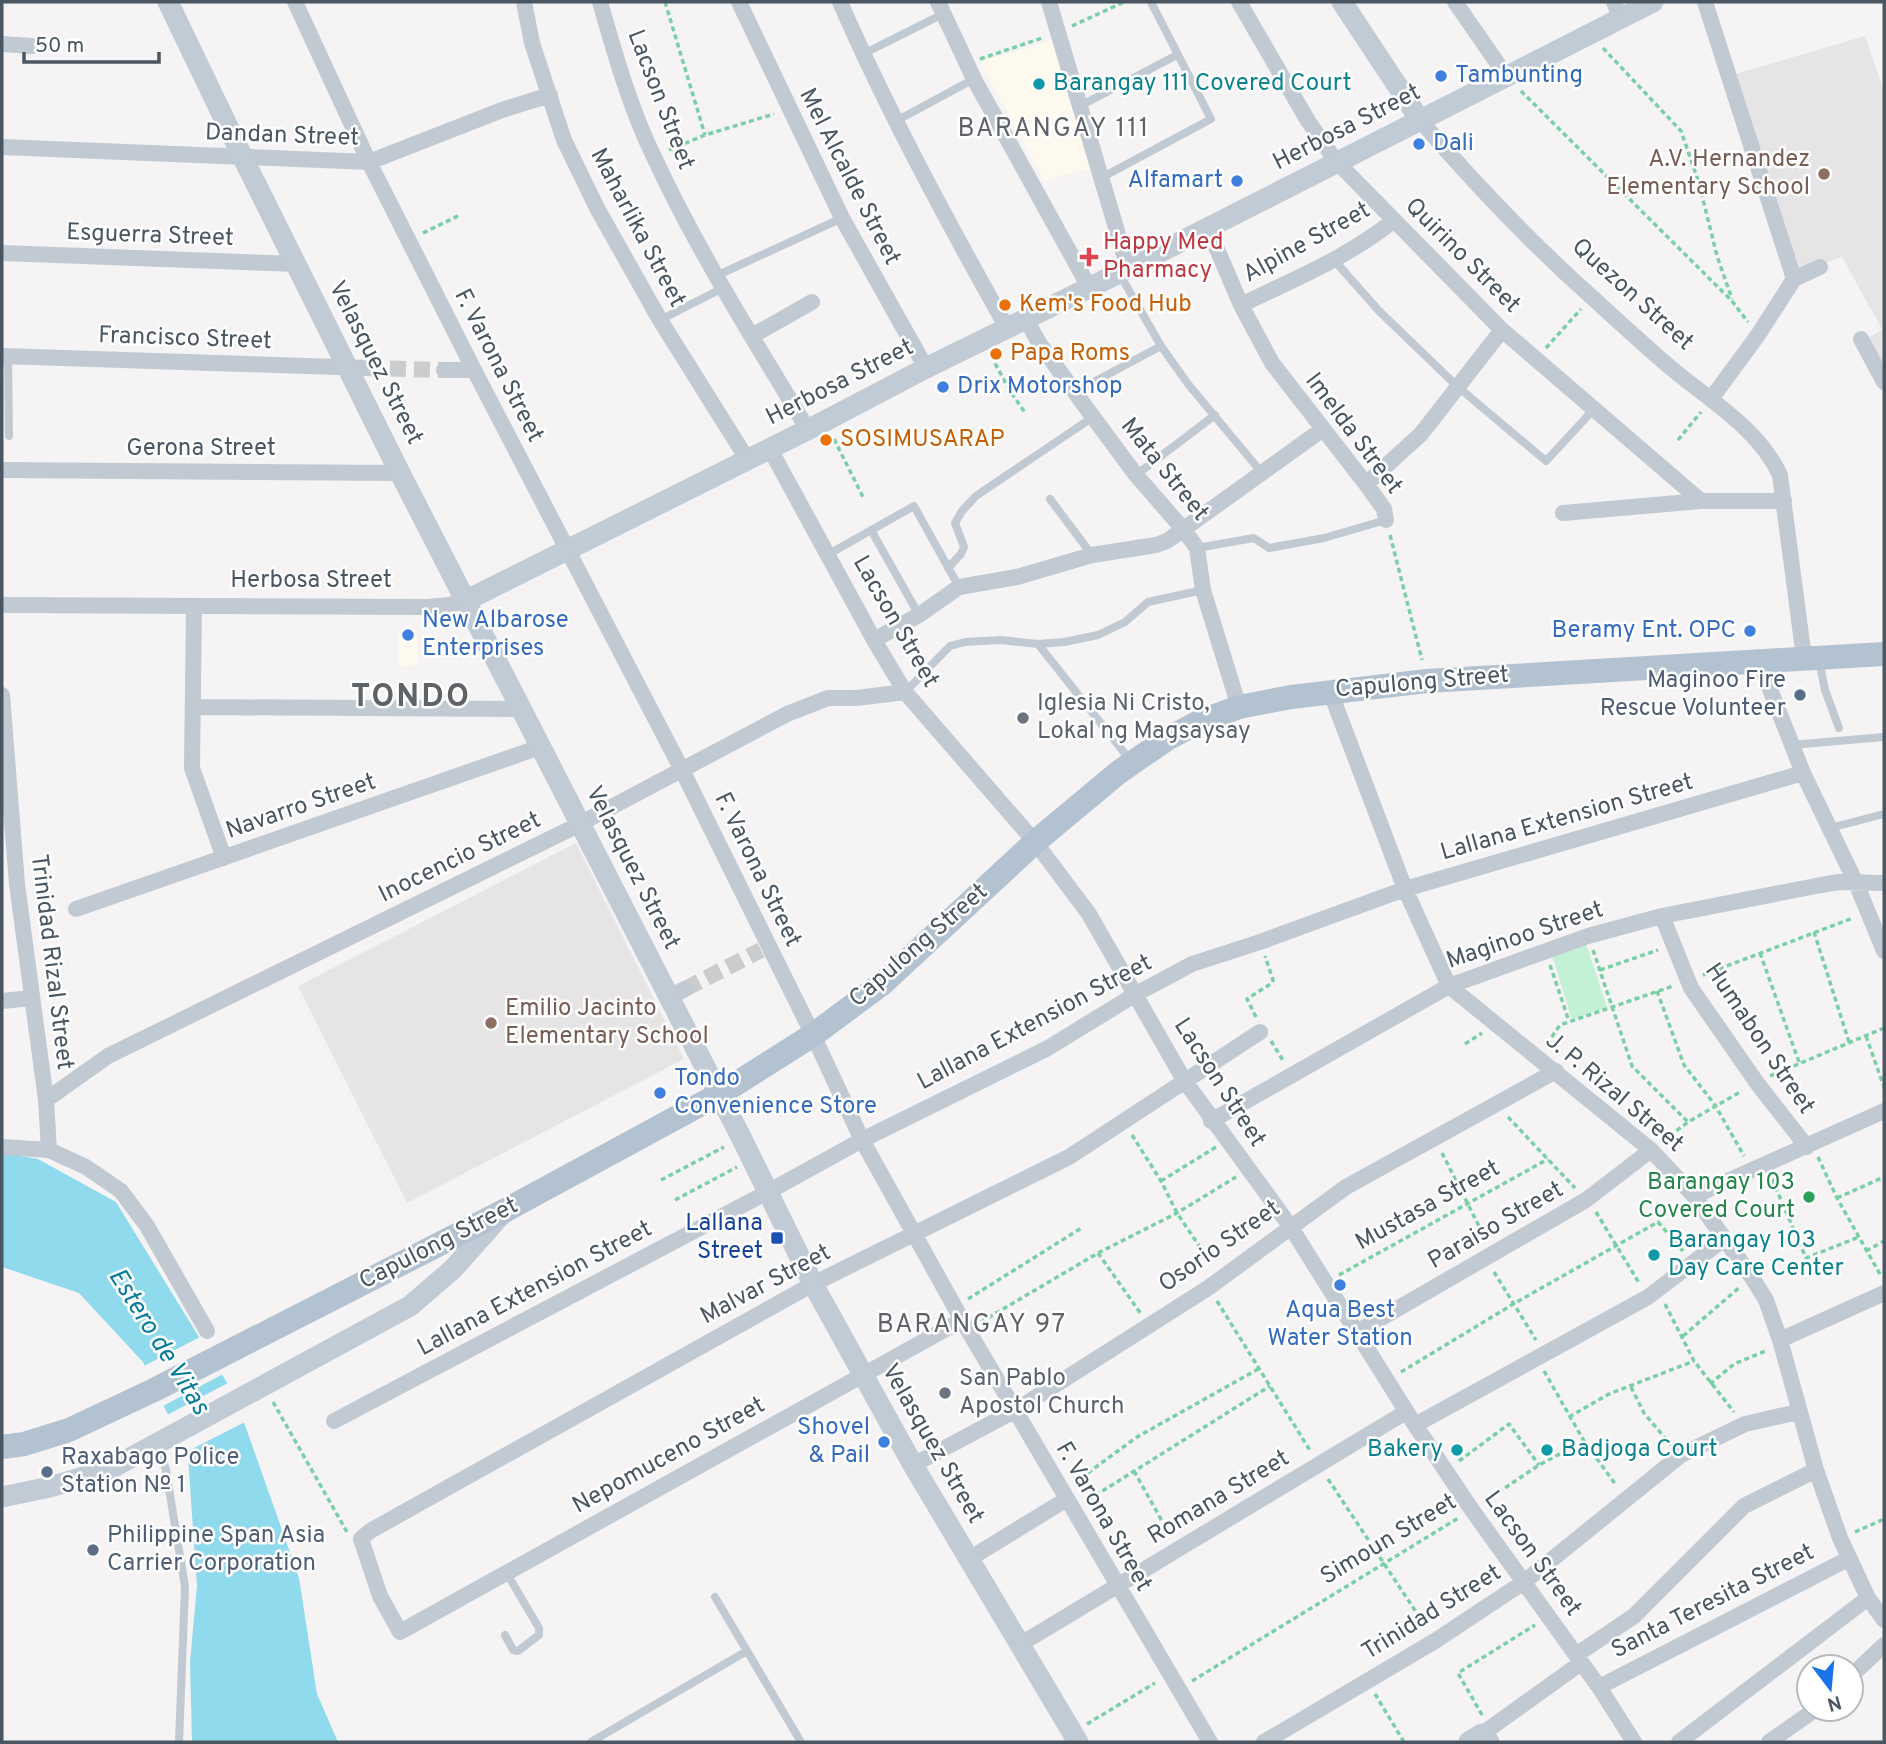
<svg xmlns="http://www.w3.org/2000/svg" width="1886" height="1744" font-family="Overpass,sans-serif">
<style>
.commercial{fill:#fdf9ef}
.education{fill:#e6e4e5}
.green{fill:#c3f1d5}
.water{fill:#90daee}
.pier{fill:#f5f3f3}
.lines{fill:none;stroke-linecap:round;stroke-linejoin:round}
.street-tunnel{stroke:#caccce;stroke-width:16;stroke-dasharray:16 8;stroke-linecap:butt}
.path{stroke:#7ad0a6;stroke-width:3.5;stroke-dasharray:5 3.5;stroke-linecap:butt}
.lane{stroke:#c1cad2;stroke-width:8}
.street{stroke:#c1cad2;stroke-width:16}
.secondary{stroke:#c1cbd6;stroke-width:21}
.primary{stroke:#b3c2d1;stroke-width:24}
.shop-dot{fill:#3f7fe0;stroke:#fff;stroke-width:2.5}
.culture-dot{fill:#0f9aa8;stroke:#fff;stroke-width:2.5}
.education-dot{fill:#8d6e63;stroke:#fff;stroke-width:2.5}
.health-dot{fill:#e0444e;stroke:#fff;stroke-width:2.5}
.food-dot{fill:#e8710a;stroke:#fff;stroke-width:2.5}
.service-dot{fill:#5c6f8a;stroke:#fff;stroke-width:2.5}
.worship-dot{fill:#6b7280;stroke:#fff;stroke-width:2.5}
.leisure-dot{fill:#2e9e5b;stroke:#fff;stroke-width:2.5}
.transit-dot{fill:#1a4fb4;stroke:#fff;stroke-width:2.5}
.labels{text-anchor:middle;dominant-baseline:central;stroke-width:5;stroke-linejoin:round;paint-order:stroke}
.shop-label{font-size:24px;fill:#366cbe;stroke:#fff;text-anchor:start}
.culture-label{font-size:24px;fill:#0d838f;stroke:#fff;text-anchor:start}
.street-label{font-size:24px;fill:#4a5661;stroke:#fff}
.education-label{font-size:24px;fill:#785e54;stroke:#fff;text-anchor:end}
.health-label{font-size:24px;fill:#be3a42;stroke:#fff;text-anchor:start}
.food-label{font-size:24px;fill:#c56008;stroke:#fff;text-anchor:start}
.service-label{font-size:24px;fill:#4e5e75;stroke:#fff;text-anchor:start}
.worship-label{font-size:24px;fill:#5b616d;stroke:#fff;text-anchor:start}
.leisure-label{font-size:24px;fill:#27864d;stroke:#fff;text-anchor:end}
.transit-label{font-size:24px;fill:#164399;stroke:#fff;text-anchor:end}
.neighbourhood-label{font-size:26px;letter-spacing:2px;fill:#5f6368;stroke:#fff}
.water-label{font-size:26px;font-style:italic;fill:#0c7c9b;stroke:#fff}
.district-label{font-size:32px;font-weight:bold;letter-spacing:2px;fill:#5f6368;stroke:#fff}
</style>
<rect width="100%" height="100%" fill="#f5f3f3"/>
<path class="commercial" d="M1054 39 1093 168 1044 181 980 62Z
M399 631H417L418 665 399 666Z"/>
<path class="education" d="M1865 36 1884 91V369L1867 339 1882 329 1842 257 1797 272 1732 75Z
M576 843 684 1059 407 1203 298 986Z"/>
<path class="green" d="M1585 940 1607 1007 1572 1020 1551 952Z"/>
<path class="water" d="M2 1153 38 1159 116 1202 234 1394 299 1578 317 1694 338 1742H192L190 1662 197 1586 188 1457 143 1362 79 1293 2 1267Z"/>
<path class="pier" d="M202 1336 225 1373 163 1406 142 1367Z
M230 1382 238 1394 247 1421 186 1452 167 1415Z"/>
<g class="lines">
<path class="street-tunnel" d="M366 368 444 370
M685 989 761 950"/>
<path class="path" d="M665 2 705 135
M1072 26 1124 2
M1603 48 1681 131 1699 183 1717 256 1732 299
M980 59 1042 38
M1521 91 1732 301 1748 322
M669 150 705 135 774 114
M423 233 460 215
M1546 348 1581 309
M991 356 1010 391 1026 414
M834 439 864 499
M1678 440 1701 412
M1390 535 1422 660
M1814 932 1849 1042
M1593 950 1632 1066 1688 1122
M1760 953 1799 1062
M1550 965 1569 1021
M1600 970 1658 950
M1703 975 1853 918
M1657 991 1684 1065 1715 1105 1744 1156
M1256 1017 1247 999 1272 983 1273 980 1265 956
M1866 1036 1884 1087
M1271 1041 1284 1062
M1465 1044 1482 1033
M1547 1044 1560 1025 1673 986
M1770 1076 1884 1028
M1508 1117 1575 1188
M1132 1135 1161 1181 1177 1213 1212 1265
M1663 1141 1688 1122 1742 1091
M1442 1153 1486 1240
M1818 1157 1837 1198 1881 1276
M1772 1179 1806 1258 1859 1237
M661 1180 724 1147
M1161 1181 1216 1147
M1837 1198 1884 1177
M675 1200 737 1167
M1596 1212 1639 1283
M1866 1251 1884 1241
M1098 1253 1141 1314
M1494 1272 1536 1340
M1339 1275 1548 1159
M968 1299 1083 1227
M1217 1301 1311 1452
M1665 1304 1694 1361 1734 1412
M981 1322 1098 1253 1177 1213 1236 1177
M1683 1336 1740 1287
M1544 1371 1584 1441 1616 1485
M1401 1372 1515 1303 1658 1222 1683 1251
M1710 1384 1734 1364 1768 1350
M1631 1387 1644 1413 1671 1445
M273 1402 347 1532
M1569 1417 1609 1394 1694 1361
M1459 1461 1509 1424 1539 1465
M1134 1471 1171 1537
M1328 1479 1426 1627
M1074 1483 1137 1437 1260 1368
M1088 1500 1270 1386
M1484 1502 1539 1465 1584 1441
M1855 1532 1884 1519
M1192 1681 1460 1517
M1375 1694 1404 1742
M1482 1715 1458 1673 1535 1625
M1087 1724 1155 1683"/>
<path class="lane" d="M863 54 943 14
M1080 106 1177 55
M896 121 974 79
M1101 178 1211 119 1151 2
M1334 260 1379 311 1458 387 1546 461 1594 409
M1119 273 1161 346 1188 384 1262 473
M716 276 842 218
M660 320 723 288
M8 356 9 436
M1075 392 1161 346
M1136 475 1215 415
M1050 499 1092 555
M871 530 919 615
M1197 548 1254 538 1269 548 1324 538 1386 520
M829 554 914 506 959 587
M948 568 961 554 964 547 955 523 962 511 976 496 1093 417
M1038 644 1130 760
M1819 660 1825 690 1839 728
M905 692 950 646 965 642 1000 640 1038 644 1064 642 1098 635 1125 622 1148 602 1203 590
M1791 745 1884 737
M1830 828 1884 814
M158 1444 166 1470 185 1587 179 1742
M715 1597 801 1742
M505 1635 513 1650 518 1651 539 1635V1628L506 1572
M591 1742 747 1651"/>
<path class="street" d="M295 2 369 162 474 370 682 770 813 1035 862 1140 962 1320 1210 1742
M524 2 532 43 564 140 597 208 660 320 747 459
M600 2C615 54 630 108 654 157 698 252 755 341 808 430
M739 2 842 218 926 368
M840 2C889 114 947 221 1007 328
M938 2 974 79 1089 287
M1049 2 1128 268
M1239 2 1308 121 1336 161 1502 330 1701 501
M1455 2 1507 77
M1614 2 1620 17
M1705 2 1794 279
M2 44 32 46
M1420 120C1474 183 1533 245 1595 300 1620 323 1645 346 1671 368 1709 400 1758 428 1780 475L1804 658
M2 147 369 162 502 110 550 95
M1208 228 1241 305 1272 363 1366 484 1384 509 1386 520
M2 253 296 264
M1241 305C1294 279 1349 257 1394 220
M1026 319 1039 343 1093 417 1136 475 1183 529 1197 548 1203 590 1239 707
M752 336 812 302
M1861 339 1884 382
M2 356 366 368
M444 370H474
M1711 399 1758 335 1794 279 1820 267
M770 449 874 640 905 692 1035 842 1089 914 1184 1080 1290 1226 1415 1425 1472 1510 1599 1687 1634 1742
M2 470 400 473
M1366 484 1421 434 1502 330
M1563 513 1701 501H1784
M2 605 428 607 449 605 467 600
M194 607 192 768 224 858
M874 640 919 615 959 587 1017 577 1092 555 1156 545 1167 541 1323 429
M1759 661 1803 773 1856 883 1884 951
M1330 691 1405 889 1449 986 1651 1150 1694 1196 1751 1276 1766 1300 1780 1340 1816 1470 1840 1538 1868 1598 1884 1620
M2 695 17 884 46 1100 49 1150
M193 707 521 709
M76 909 540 747
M1662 916 1691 988 1757 1083 1807 1147
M669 997 685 989
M2 1001 32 998
M46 1100 108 1056 570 829 787 714 828 698H856L905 692
M1211 1121 1449 986 1588 936 1662 916 1821 885 1839 882 1884 883
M2 1147 49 1150 86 1167 121 1191 147 1226 207 1331
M1694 1196 1884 1111
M962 1320 400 1632 380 1596 361 1539 370 1531 813 1284 1069 1157 1260 1032
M1357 1332 1586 1200 1651 1150
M1780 1340 1884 1293
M334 1421 766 1193 862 1140 1048 1048 1136 994 1192 964 1260 942 1405 889 1803 773
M1415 1425 1648 1297 1724 1239
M913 1465 1016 1410 1208 1288 1346 1187 1556 1071
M969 1559 1067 1499
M1019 1645 1406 1412
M1576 1655 1634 1616 1744 1506 1816 1470
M1851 1676 1884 1645
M1599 1687 1848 1559
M1482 1734 1581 1663
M1264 1742 1435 1641 1524 1582 1681 1455 1745 1424 1798 1412
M1679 1742 1868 1598
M1769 1742 1816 1709"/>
<path class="secondary" d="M168 2 243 158 400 473 741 1137 813 1284 913 1465 1078 1742
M1342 2 1420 120
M467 600 825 421 926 368 1119 273 1653 2
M2 1497 50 1487 110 1469 410 1306 453 1269 502 1214
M1469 1742 1482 1734 1489 1742"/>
<path class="primary" d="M2 1447 24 1444 69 1430 154 1390 506 1210 718 1095 813 1035 883 983 1035 842 1119 772 1167 739 1199 722 1239 707 1291 697 1427 681 1884 654"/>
</g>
<g class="shop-dot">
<circle cx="1441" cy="76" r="7"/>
<circle cx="1419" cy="144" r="7"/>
<circle cx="1237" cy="181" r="7"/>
<circle cx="943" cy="387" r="7"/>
<circle cx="1750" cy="631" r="7"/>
<circle cx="408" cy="635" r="7"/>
<circle cx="660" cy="1093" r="7"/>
<circle cx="1340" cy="1285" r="7"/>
<circle cx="884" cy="1442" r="7"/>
</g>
<g class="culture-dot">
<circle cx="1039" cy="84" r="7"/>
<circle cx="1654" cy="1255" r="7"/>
<circle cx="1457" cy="1450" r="7"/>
<circle cx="1547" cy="1450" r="7"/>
</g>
<g class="education-dot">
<circle cx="1824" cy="174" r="7"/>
<circle cx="491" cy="1023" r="7"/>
</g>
<path class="health-dot" d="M1085.5 246.5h7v7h7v7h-7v7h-7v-7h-7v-7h7z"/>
<g class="food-dot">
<circle cx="1005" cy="305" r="7"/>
<circle cx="996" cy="354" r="7"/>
<circle cx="826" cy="440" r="7"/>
</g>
<g class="service-dot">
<circle cx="1800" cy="695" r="7"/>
<circle cx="47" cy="1472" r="7"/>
<circle cx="93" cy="1550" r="7"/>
</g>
<g class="worship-dot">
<circle cx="1023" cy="718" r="7"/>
<circle cx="945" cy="1393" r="7"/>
</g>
<circle class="leisure-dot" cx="1809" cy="1197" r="7"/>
<rect class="transit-dot" x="770" y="1231" width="14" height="14" rx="3.5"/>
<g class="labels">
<g class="shop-label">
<text x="1455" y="76">Tambunting</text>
<text x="1433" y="144">Dali</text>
<text x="1223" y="181" text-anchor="end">Alfamart</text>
<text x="957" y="387">Drix Motorshop</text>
<text x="422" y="621">New Albarose<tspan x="422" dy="28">Enterprises</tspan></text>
<text x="1736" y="631" text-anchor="end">Beramy Ent. OPC</text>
<text x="674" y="1079">Tondo<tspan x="674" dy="28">Convenience Store</tspan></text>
<text x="1340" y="1311" text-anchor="middle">Aqua Best<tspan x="1340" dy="28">Water Station</tspan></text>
<text x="870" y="1428" text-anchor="end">Shovel<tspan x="870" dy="28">&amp; Pail</tspan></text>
</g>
<g class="culture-label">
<text x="1053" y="84">Barangay 111 Covered Court</text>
<text x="1668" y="1241">Barangay 103<tspan x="1668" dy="28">Day Care Center</tspan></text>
<text x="1443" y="1450" text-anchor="end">Bakery</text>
<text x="1561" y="1450">Badjoga Court</text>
</g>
<g class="street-label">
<text transform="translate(660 100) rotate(69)">Lacson Street</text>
<text transform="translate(1347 128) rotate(-27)">Herbosa Street</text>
<text transform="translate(282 136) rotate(2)">Dandan Street</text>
<text transform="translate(849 177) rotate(63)">Mel Alcalde Street</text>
<text transform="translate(637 228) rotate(62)">Maharlika Street</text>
<text transform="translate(150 236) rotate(2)">Esguerra Street</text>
<text transform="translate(1307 243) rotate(-29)">Alpine Street</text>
<text transform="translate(1462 256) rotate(45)">Quirino Street</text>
<text transform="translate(1632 295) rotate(42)">Quezon Street</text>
<text transform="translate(185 339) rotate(2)">Francisco Street</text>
<text transform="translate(375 363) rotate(63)">Velasquez Street</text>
<text transform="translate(498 366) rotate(63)">F. Varona Street</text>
<text transform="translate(840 383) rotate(-27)">Herbosa Street</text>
<text transform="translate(1353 434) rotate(53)">Imelda Street</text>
<text x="201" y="449">Gerona Street</text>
<text transform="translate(1164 470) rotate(51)">Mata Street</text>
<text x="311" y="581">Herbosa Street</text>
<text transform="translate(895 622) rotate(60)">Lacson Street</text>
<text transform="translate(1422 683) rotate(-5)">Capulong Street</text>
<text transform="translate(301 807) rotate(-19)">Navarro Street</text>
<text transform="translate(1567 818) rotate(-16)">Lallana Extension Street</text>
<text transform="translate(460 858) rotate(-26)">Inocencio Street</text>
<text transform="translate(632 868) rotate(63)">Velasquez Street</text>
<text transform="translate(757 870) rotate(64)">F. Varona Street</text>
<text transform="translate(1525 936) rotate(-19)">Maginoo Street</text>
<text transform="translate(919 946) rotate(-41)">Capulong Street</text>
<text transform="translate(51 962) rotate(83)">Trinidad Rizal Street</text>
<text transform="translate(1035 1023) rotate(-28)">Lallana Extension Street</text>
<text transform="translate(1759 1039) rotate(56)">Humabon Street</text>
<text transform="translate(1219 1083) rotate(57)">Lacson Street</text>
<text transform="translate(1614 1093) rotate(40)">J. P. Rizal Street</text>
<text transform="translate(1428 1206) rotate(-29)">Mustasa Street</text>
<text transform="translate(1496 1226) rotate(-30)">Paraiso Street</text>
<text transform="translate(439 1244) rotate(-27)">Capulong Street</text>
<text transform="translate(1220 1247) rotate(-35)">Osorio Street</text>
<text transform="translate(766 1285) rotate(-28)">Malvar Street</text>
<text transform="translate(535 1289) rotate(-28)">Lallana Extension Street</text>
<text transform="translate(932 1444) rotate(60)">Velasquez Street</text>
<text transform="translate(669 1456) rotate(-29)">Nepomuceno Street</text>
<text transform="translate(1219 1498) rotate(-31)">Romana Street</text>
<text transform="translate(1103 1517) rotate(60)">F. Varona Street</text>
<text transform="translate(1389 1540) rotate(-31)">Simoun Street</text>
<text transform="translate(1532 1554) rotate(54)">Lacson Street</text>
<text transform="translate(1713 1602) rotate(-27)">Santa Teresita Street</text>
<text transform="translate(1432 1613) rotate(-32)">Trinidad Street</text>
</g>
<g class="education-label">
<text x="1810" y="160">A.V. Hernandez<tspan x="1810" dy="28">Elementary School</tspan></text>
<text x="505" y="1009" text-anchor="start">Emilio Jacinto<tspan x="505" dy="28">Elementary School</tspan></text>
</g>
<g class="health-label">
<text x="1103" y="243">Happy Med<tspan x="1103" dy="28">Pharmacy</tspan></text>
</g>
<g class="food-label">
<text x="1019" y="305">Kem's Food Hub</text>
<text x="1010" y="354">Papa Roms</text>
<text x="840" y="440">SOSIMUSARAP</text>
</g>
<g class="service-label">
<text x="1786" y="681" text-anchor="end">Maginoo Fire<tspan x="1786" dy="28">Rescue Volunteer</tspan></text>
<text x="61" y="1458">Raxabago Police<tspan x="61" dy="28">Station № 1</tspan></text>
<text x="107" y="1536">Philippine Span Asia<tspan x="107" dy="28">Carrier Corporation</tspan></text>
</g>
<g class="worship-label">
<text x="1037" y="704">Iglesia Ni Cristo,<tspan x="1037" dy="28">Lokal ng Magsaysay</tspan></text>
<text x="959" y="1379">San Pablo<tspan x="959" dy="28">Apostol Church</tspan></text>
</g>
<g class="leisure-label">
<text x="1795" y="1183">Barangay 103<tspan x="1795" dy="28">Covered Court</tspan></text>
</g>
<g class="transit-label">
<text x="763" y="1224">Lallana<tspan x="763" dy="28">Street</tspan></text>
</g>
<g class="neighbourhood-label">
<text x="1054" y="129">BARANGAY 111</text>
<text x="972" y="1325">BARANGAY 97</text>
</g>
<g class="water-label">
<text transform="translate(158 1342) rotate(58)">Estero de Vitas</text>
</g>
<g class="district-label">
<text x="411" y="698">TONDO</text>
</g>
</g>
<rect width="1886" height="1744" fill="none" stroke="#4a5661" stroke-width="7"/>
<g transform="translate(1830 1688) rotate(164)"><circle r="33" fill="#ffffff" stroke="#b7bbc0" stroke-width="2"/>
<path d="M0-5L12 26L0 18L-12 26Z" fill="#1a73e8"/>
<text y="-10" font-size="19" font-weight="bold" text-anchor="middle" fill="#4a5661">N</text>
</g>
<path d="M24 52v10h135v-10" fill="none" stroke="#4a5661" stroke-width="3.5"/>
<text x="35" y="52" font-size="21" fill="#4a5661" stroke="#ffffff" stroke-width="5" paint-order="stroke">50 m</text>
</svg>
